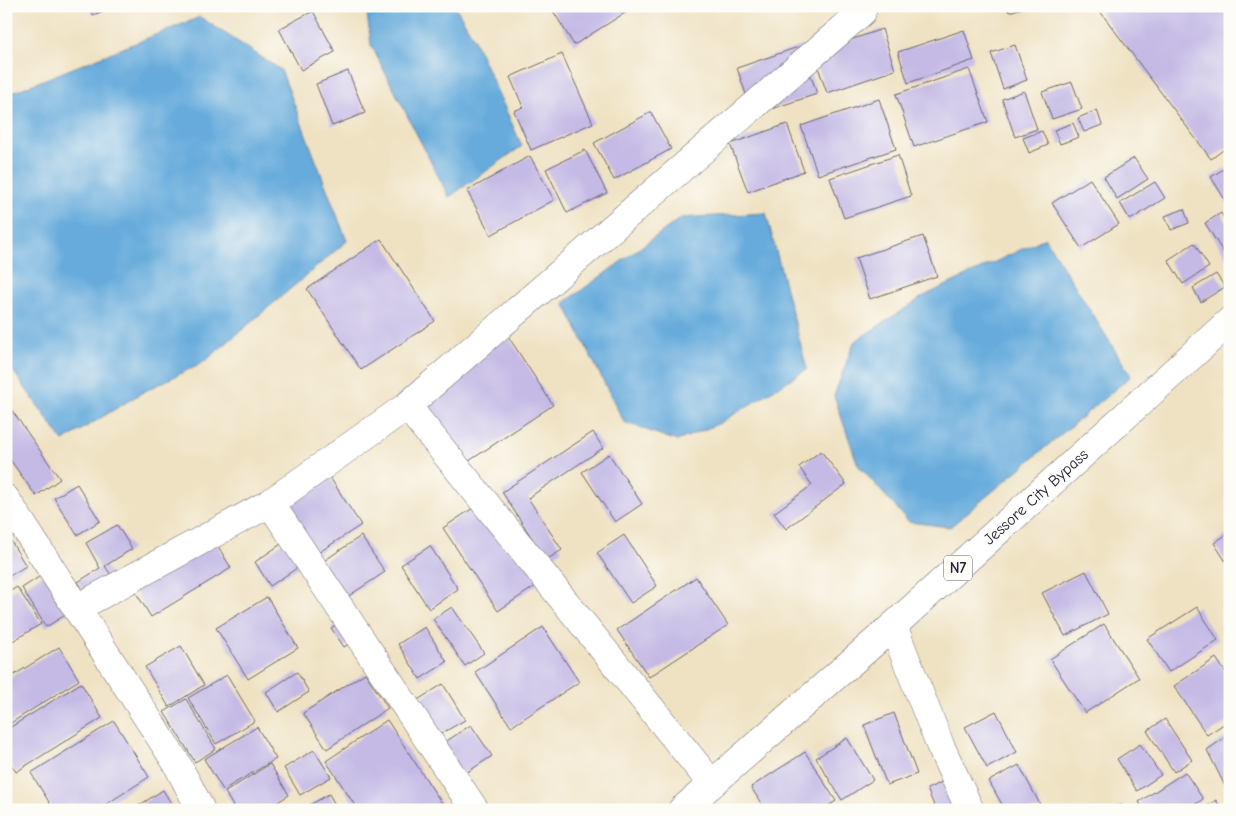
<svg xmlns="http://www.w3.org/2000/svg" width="1236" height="816" font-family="'Comic Neue',sans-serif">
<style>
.water{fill:#66abdc;stroke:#44668c}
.building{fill:#c4bae5}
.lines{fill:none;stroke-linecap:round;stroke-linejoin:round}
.minor-casing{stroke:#6a656b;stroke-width:29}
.highway-casing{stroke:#6a656b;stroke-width:29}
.minor{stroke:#fff;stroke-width:28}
.highway{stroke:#fff;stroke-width:28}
.labels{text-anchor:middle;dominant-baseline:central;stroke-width:4;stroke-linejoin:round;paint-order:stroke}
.shield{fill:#fdfcf7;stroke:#646373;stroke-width:1}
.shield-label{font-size:15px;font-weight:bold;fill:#22223b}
.street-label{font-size:16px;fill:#22223b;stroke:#fdfcf7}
</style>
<rect width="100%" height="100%" fill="#fdfcf7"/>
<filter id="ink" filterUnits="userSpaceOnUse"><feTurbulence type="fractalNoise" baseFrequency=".02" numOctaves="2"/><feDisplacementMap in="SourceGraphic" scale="10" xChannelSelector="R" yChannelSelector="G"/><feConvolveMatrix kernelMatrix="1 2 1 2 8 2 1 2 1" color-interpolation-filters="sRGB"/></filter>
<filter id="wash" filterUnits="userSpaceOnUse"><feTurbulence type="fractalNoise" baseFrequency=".0096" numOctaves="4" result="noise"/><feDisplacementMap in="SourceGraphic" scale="20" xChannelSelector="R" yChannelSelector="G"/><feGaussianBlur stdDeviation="1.12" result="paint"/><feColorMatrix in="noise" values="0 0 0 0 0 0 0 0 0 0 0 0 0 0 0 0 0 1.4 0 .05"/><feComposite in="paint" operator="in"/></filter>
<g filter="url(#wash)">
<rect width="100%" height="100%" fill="#efe2c3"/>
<path class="water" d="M366 6H455L472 35 522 146 449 197 371 45Z
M200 17 281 70 347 241 204 362 143 392 63 441 6 361V95Z
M766 213 807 369 720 423 677 441 624 422 564 303 681 218Z
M1045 238 1131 376 950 527 909 522 858 465 834 396 854 342 924 296Z"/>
<g id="blocks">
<path class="building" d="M89 6H115L93 15Z
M550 6H630L631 9 574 45Z
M1007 6H1026V7L1009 12Z
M1096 6H1230V145L1211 159Z
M313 11 335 52 301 70 279 29Z
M882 29 895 70 827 93 813 53Z
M964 30 974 60 908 83 898 52Z
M1015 45 1027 80 1003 89 991 53Z
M801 46 817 94 753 115 737 68Z
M562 54 593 123 531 150 514 111 523 107 510 77Z
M969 69 988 122 914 147 896 94Z
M348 71 365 113 332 126 316 84Z
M1072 82 1082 109 1052 119 1042 92Z
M1024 91 1037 129 1015 137 1002 99Z
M879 99 896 149 818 175 801 126Z
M1097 110 1102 125 1084 132 1078 118Z
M651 112 671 149 614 180 594 143Z
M1073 123 1079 137 1060 144 1054 130Z
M787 124 804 171 748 192 730 144Z
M1042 131 1048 145 1029 153 1023 138Z
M585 150 607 193 567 213 546 169Z
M898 155 911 196 844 218 830 178Z
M530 156 554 200 491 235 467 191Z
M1134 158 1148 179 1117 199 1104 177Z
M1225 168 1230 176V208L1211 177Z
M1090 179 1119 224 1081 248 1052 203Z
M1155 182 1165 198 1130 220 1120 203Z
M1184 209 1189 223 1171 230 1165 216Z
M1221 213 1230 228V263L1205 223Z
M923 236 937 276 870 299 856 258Z
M381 239 435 321 361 370 307 289Z
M1194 243 1209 267 1183 284 1168 260Z
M1216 274 1225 287 1201 302 1193 288Z
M502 327 553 405 448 475 396 397Z
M6 402 60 479 36 496 6 454Z
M593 432 603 448 528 498 562 550 546 560 502 492Z
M821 451 846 484 786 529 774 513 812 485 799 467Z
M609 454 642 504 615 522 582 472Z
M329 476 361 525 315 555 284 506Z
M77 484 100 521 77 535 54 498Z
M491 496 546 579 498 611 443 528Z
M117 525 132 549 105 566 111 575 84 591 78 582 100 568 86 543Z
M206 526 231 568 151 617 125 575Z
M1230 532V568L1214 543Z
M624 535 657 586 631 603 597 553Z
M361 536 385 572 335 605 312 569Z
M9 538 26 566 6 578V540Z
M284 542 300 566 270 586 255 562Z
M430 546 458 589 429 609 401 565Z
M1086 571 1108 614 1065 636 1042 593Z
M45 573 70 612 46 627 22 588Z
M696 577 728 625 649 677 617 630Z
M17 587 41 624 6 645V594Z
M267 597 298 648 248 679 216 628Z
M452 607 484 653 465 666 433 619Z
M1197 607 1218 640 1169 672 1147 639Z
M346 618 359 637 344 647 331 628Z
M1104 624 1139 678 1085 713 1050 659Z
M425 627 447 662 420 679 398 644Z
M543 627 579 682 511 727 475 672Z
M181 646 204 685 169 707 145 667Z
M59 647 79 680 6 726V680Z
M1216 658 1230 679V720L1207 735 1174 686Z
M297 672 309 692 278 712 266 692Z
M365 673 388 708 327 749 303 713Z
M227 675 255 721 216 744 188 698Z
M81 683 102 718 16 772 6 757V730Z
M443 684 465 720 437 736 416 701Z
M186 699 216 749 195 762 164 712Z
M996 711 1017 752 987 768 965 727Z
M894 713 917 774 887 785 864 725Z
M1165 719 1192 760 1174 772 1147 731Z
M387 720 445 808 443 810H358L326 761Z
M114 721 149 777 97 810H54L31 773Z
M471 725 492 756 457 779 436 748Z
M257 727 276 759 223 790 204 759Z
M1230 734V796L1207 750Z
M847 738 873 780 842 800 816 758Z
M1140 744 1161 775 1137 791 1117 759Z
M314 750 331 777 300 795 284 768Z
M805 752 836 801 822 810H765L751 787Z
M270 764 289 795 265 810H235L225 792Z
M1019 765 1043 810H1005L989 781Z
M1185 772 1203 799 1187 810H1144L1139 802Z
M944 781 956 810H936L927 789Z
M163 790 175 810H132Z
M329 794 338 810H310L308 806Z
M1216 800 1222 810H1201Z
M1122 805 1124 810H1113Z"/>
</g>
</g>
<g filter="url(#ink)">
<use href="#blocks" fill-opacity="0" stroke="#6a656b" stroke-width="1"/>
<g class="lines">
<defs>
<path id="minor" d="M407 406 712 784
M6 499 176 762 201 810
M270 503 475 810
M77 608 270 503 407 406 862 12
M893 626 940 745 970 810"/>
<path id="highway" d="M682 810 893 626 1230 321"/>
</defs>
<use href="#minor" class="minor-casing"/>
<use href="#highway" class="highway-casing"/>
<use href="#minor" class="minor"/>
<use href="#highway" class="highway"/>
</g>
</g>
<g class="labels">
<rect class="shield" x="944" y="555.5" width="28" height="25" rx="4"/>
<g class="shield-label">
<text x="958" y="568">N7</text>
</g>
<g class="street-label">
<text transform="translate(1036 497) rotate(-42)">Jessore City Bypass</text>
</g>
</g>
<rect width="1236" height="816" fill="none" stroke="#fdfcf7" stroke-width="25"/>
</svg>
